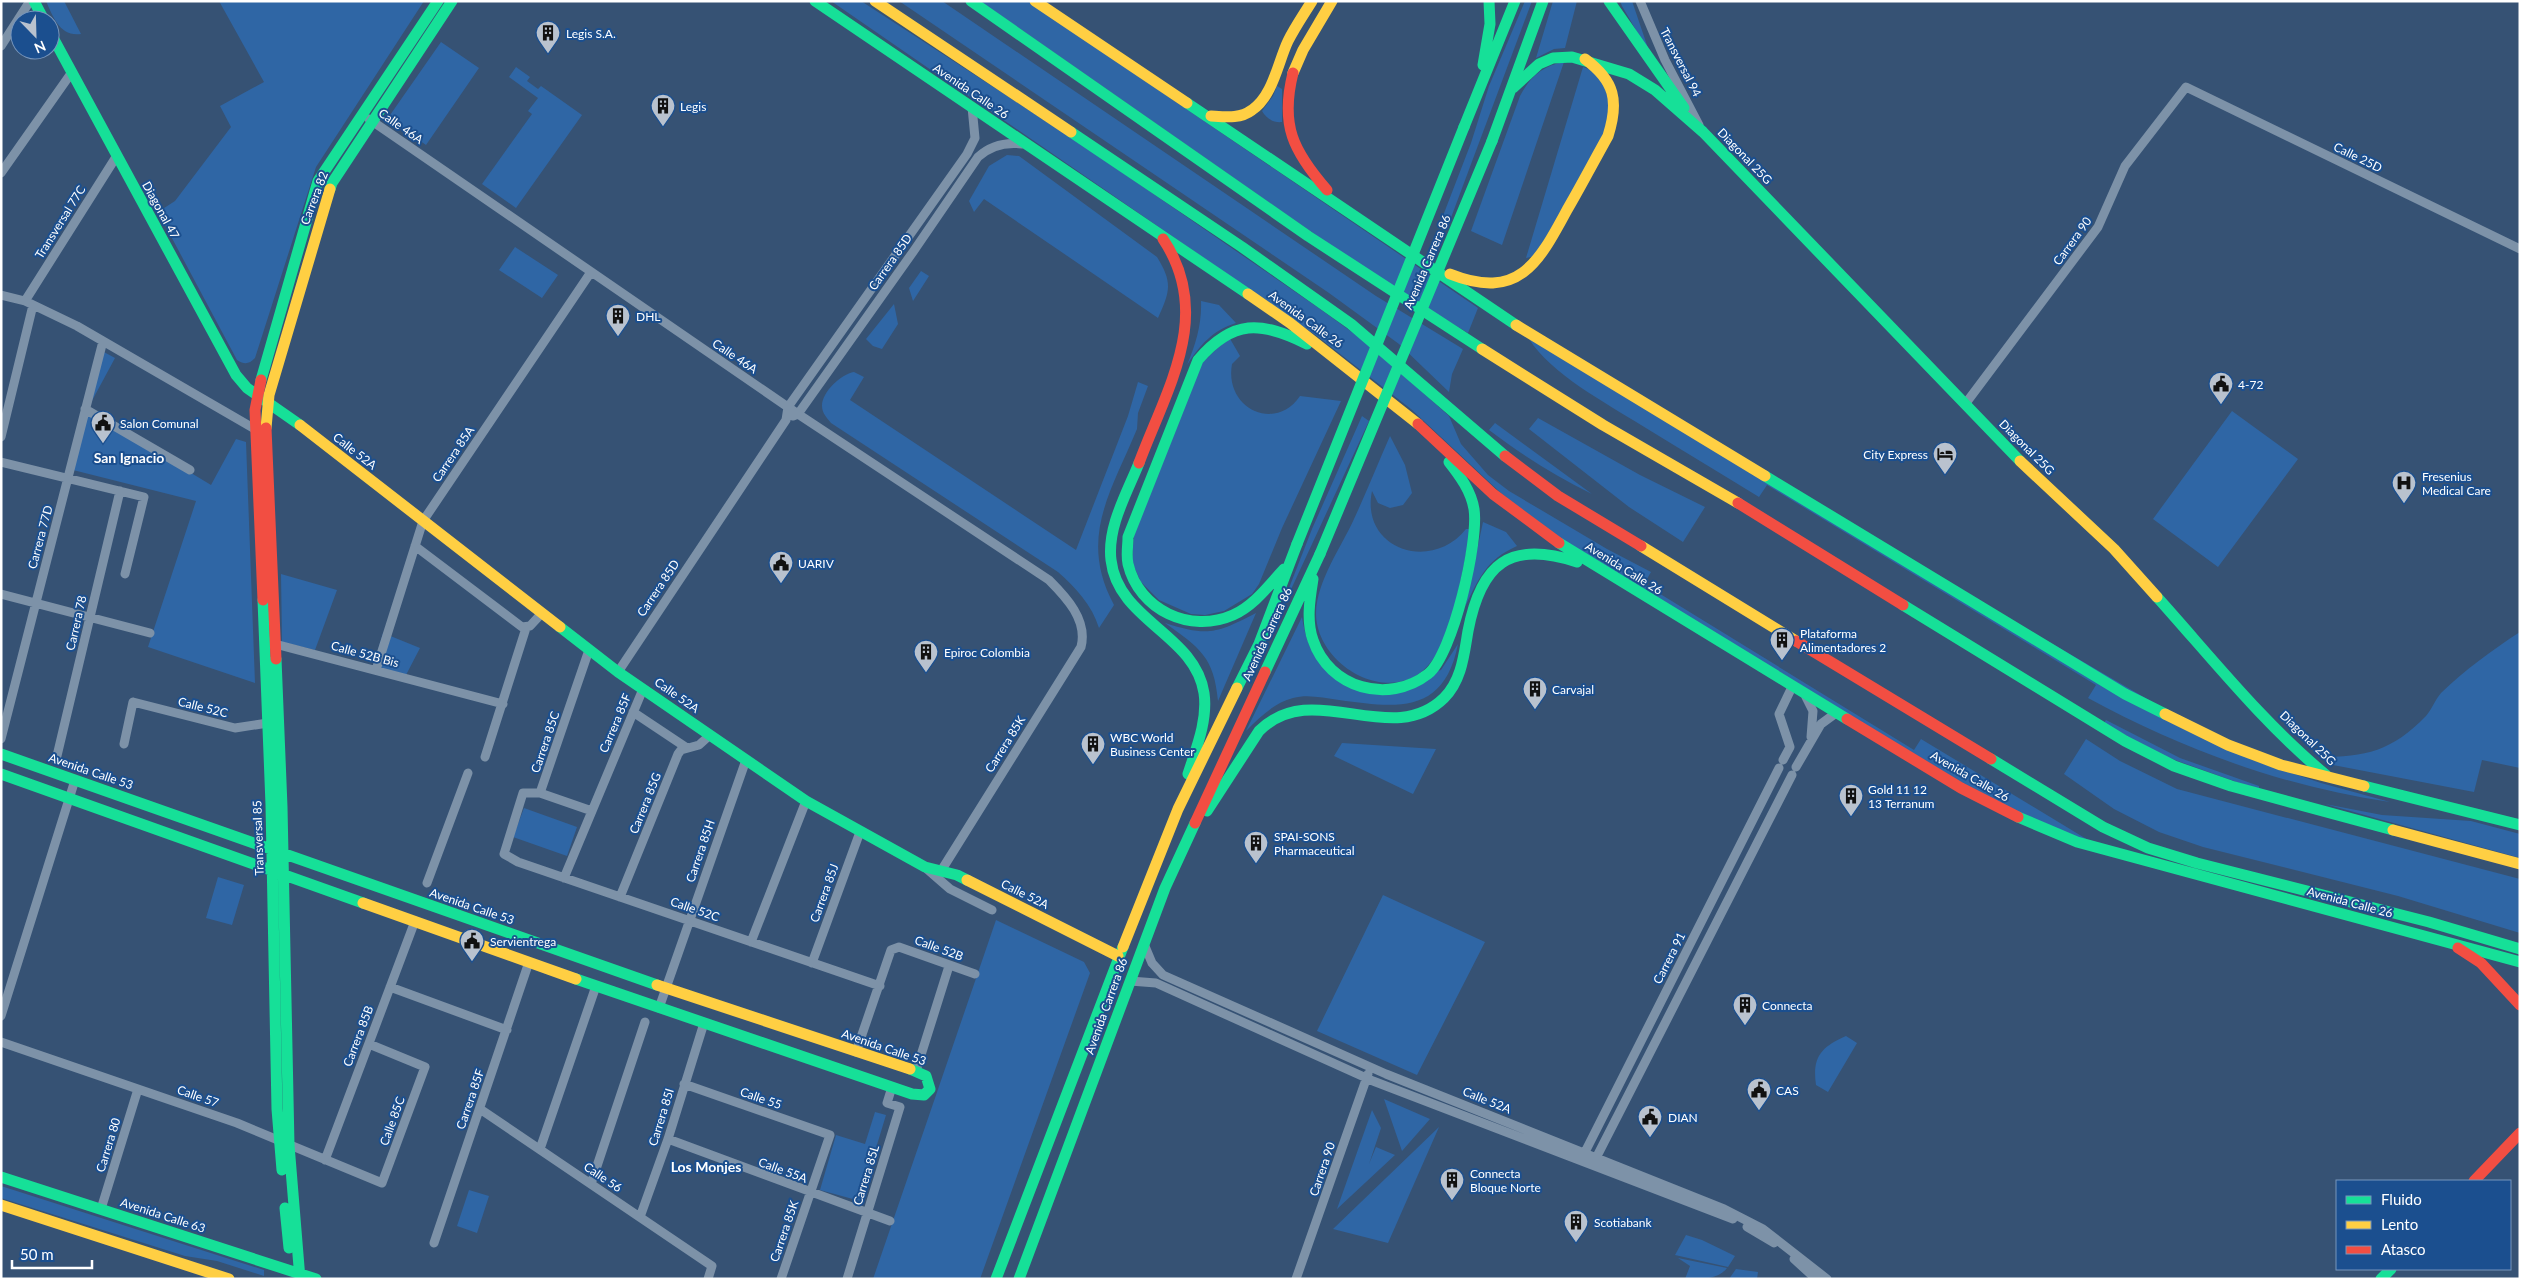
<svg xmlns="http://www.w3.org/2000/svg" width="2521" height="1280" font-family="Lato,sans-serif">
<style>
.green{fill:#2f66a5}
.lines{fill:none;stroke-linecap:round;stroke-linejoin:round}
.street{stroke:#7d92a8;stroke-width:9}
.fast{stroke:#16e098;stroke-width:11}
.slow{stroke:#ffcf43;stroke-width:11}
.jam{stroke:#f24e42;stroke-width:11}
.fast-bridge{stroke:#16e098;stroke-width:11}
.labels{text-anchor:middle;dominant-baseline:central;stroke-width:4;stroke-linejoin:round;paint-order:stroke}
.poi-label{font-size:12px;fill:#fff;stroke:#1b4f8f;text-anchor:start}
.street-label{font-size:12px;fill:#fff;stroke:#1b4f8f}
.neighbourhood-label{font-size:14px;font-weight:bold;fill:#fff;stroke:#1b4f8f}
</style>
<rect width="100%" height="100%" fill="#365274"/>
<path class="green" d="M46 1H64L81 34C60 37 53 17 46 1Z
M219 1H424L316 167 255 358C249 364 245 365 237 360L158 212 175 201 231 127 220 106 264 82Z
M831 1H861L1084 146 1320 309 1367 343 1449 416 1461 444 1488 475 1509 491 1607 549 1651 572 1644 584 1914 750 1921 739 2093 843 2038 823 1979 793 1571 546 1502 494 1411 409 1317 336Z
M899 1H942L1376 296 1463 349 1452 374 1449 392 1399 344 1329 293Z
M980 1H1028L1478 308 1468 333 1382 281Z
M1525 1H1532L1449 223 1441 221 1471 143 1489 86Z
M1553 1H1577L1565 48 1554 49 1536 58Z
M1620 1H1632L1650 54 1622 6Z
M441 42 479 68 426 145 388 118Z
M1564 62 1502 245 1471 231 1520 96C1530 77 1542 66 1564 62Z
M516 67 530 77 527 81 538 89 541 86 582 115 516 208 482 184 532 114 528 111 538 98 509 77Z
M1583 67 1591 70 1603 82 1610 104 1604 136 1535 256 1526 258Z
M1277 86 1282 89V122C1273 123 1266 118 1262 111L1273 96Z
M1007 155 1019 156 1157 257C1173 283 1170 291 1158 318L984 199 974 212 969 201 989 166Z
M515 247 558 275 542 298 499 270Z
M921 271 929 276 913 301 909 288Z
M1201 301 1219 305 1236 323C1213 330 1200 345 1187 365 1196 344 1202 323 1201 301Z
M894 304 898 324 882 349 873 346 866 339Z
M1229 337 1240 356 1232 364C1224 408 1275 433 1300 396L1341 401 1282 528 1259 584 1252 594 1224 611 1205 615 1191 614 1159 600 1141 582 1132 562 1134 532 1199 366Z
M1529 339 2252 760 2321 783 2390 802C2284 787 2182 749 2088 698L2096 685 1767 485 1759 497C1720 473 1680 449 1641 425 1606 403 1551 374 1529 339Z
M102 351 115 358 87 410 211 485 236 439 246 442 255 683 148 647 196 501 73 470Z
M854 372 864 377 850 400 1076 550 1128 416 1138 382 1148 386 1138 413 1137 429C1111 492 1078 538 1114 605L1099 628C1092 605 1076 588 1058 572L831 423C827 418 822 413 822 406 822 392 841 374 854 372Z
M2232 411 2298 459 2218 567 2153 519Z
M1362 416 1369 421 1275 624 1312 529Z
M1538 418 1640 475 1705 507 1683 542 1629 507 1529 429Z
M1495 423 1592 494C1555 476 1522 455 1489 430Z
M1390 436 1405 465 1412 493 1403 505 1390 508 1378 503 1372 491C1360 549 1431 573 1466 529H1471C1462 568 1455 631 1431 662 1394 710 1316 667 1316 613 1317 580 1341 548 1354 519 1367 491 1378 463 1390 436Z
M1483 522 1506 532 1517 546C1486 560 1479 578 1465 607Z
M281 574 337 590 315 650 282 642Z
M1256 613 1218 701C1214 657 1200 648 1165 623 1209 637 1217 633 1256 613Z
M1302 617C1310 667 1329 671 1369 694L1441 670 1458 644C1444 715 1397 708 1339 700 1323 698 1308 694 1293 698 1274 703 1260 717 1246 731Z
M2520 632V768L2482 760 2474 792 2333 765 2319 757C2366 757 2392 751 2426 716 2432 709 2435 700 2441 693 2465 670 2492 650 2520 632Z
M383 633 420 648 406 675 373 666Z
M2106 720 2180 758 2259 786V790L2161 755 2104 723Z
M2086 739 2120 761 2177 789 2520 879V933L2398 896 2203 847 2159 832 2114 809 2064 774Z
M1342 743 1436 749 1413 794 1334 756Z
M2325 804 2382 815 2471 821 2520 834V858Z
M524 808 577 827 567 856 513 837Z
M218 877 244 885 232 925 206 918Z
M1383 895 1485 942 1417 1075 1317 1031Z
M996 920 1084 962 1090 973 980 1279H873Z
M1846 1036 1857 1043 1828 1092 1816 1085C1812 1057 1821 1047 1846 1036Z
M1384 1099 1430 1119 1402 1151Z
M1372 1110 1381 1128 1369 1164 1376 1147 1395 1155 1337 1209Z
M875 1112 886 1115 860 1201 820 1190 836 1135 865 1144Z
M1439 1127 1388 1243 1333 1229Z
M1 1186 264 1270V1276L217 1261 185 1256 1 1198Z
M469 1190 489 1196 477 1233 457 1226Z
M1686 1235 1702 1240 1735 1256 1728 1267 1675 1255Z
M1678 1258 1727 1268C1718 1280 1700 1279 1685 1279L1690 1266Z
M1736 1269 1758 1272 1757 1279H1729Z"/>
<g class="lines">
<path class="street" d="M1640 1 1665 60 1699 125
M1 46 30 1
M369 119 798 414 1049 580C1066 597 1088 620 1081 647L941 871
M1 173 72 72
M1 295 25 301 77 326 255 429
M25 301 116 157
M1966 403 2098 227 2125 166 2186 87 2520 249
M85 409 190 470
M793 416 798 414 913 252 978 157C990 146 1006 142 1022 144
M1 437 33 305
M1 462 144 497 125 574
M415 546 522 627 530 626 542 613
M1 594 150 633
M275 644 503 704
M376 670 423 521 591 272
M618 672 786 420 788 407 967 154 975 138 972 107
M1806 697 1813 711 1811 737
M633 712 687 748
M1 739 103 341
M124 744 133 702 235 728 268 723
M485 757 526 628
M56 760 120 491
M1783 760 1790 747 1779 714 1792 687
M1796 767 1821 724 1836 713
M540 793 589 650
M592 811 540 793H523L504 854 518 862 880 986
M927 869 950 889 992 910
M564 878 643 689
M427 883 468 773
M620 897 678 754 681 750 699 745 710 735
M751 942 806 801
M1144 944 1152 963 1163 975 1386 1074 1724 1209 1763 1229 1827 1279
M812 963 860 832
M1130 981 1156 983 1373 1081 1733 1219
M390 987 507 1030
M659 1008 746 760
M1 1016 75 780
M1 1042 237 1123 382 1183 425 1067 369 1044
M856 1052 891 950 899 947 975 974
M916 1071 949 966
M684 1084 830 1135 781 1279
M480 1109 712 1266 708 1279
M668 1139 890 1221
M540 1149 596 986
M1583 1156 1779 768
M325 1160 415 921
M1594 1162 1792 775
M591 1184 645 1022
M101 1209 138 1089
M640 1217 668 1139 704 1023
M1747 1227 1774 1243
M434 1243 529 962
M1794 1259 1816 1279
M847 1279 900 1107 887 1103 892 1087
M1296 1279 1368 1074"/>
<path class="fast" d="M34 1 44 20
M815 1 1248 294
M971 1 1308 236 1482 349
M1609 1 1684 108
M50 32 236 375 247 388 300 425
M1483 65 1490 24 1489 1
M1513 88 1539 64 1553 58 1572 57 1629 74 1655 90 1703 132 2020 461
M1187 103 1516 325
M1464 127 1515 1
M1071 132 1242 247 1351 324 1505 456
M1492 141 1543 1
M330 189 332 183 452 1
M261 380 318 181 438 1
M1139 463C1127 493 1107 527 1111 560 1118 621 1195 634 1204 693 1208 720 1196 749 1188 774
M1765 476 2125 694 2165 714
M1559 543 1847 719
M1284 569C1269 585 1254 606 1233 615 1190 634 1139 610 1128 564 1126 555 1128 546 1128 537L1198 360C1233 319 1261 321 1307 344
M1313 579C1310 598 1306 621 1313 640 1329 688 1388 705 1428 674 1453 654 1479 541 1474 509 1471 491 1460 476 1449 462
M2157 597C2211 657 2263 723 2326 775
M263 600 271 805 277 1109 282 1170
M1903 605 2125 741 2174 766 2231 786 2393 830
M560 627 618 672 806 801 925 867 957 875 967 880
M276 659 282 807 289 1145 300 1279
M1265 672 1320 554
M1237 688 1259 644 1297 544
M1 754 657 985
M1991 759 2103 827 2148 848 2197 863 2429 922 2520 949
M1 774 363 903
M2364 786 2520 825
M1207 811 1259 731C1313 677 1391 750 1444 698 1462 680 1464 654 1468 631 1481 563 1510 540 1577 562
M2018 817 2077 842 2520 962
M576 979 912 1094 924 1095 930 1089 926 1076 910 1069
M1 1177 316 1279
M285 1208 289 1248
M996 1279 1123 947
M1019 1279 1165 888 1195 823
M2381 1279 2391 1269"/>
<path class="slow" d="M875 1 1071 132
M1035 1 1187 103
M1293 73 1303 50 1332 1
M1211 116C1226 117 1240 119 1252 110 1273 96 1278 62 1288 41 1295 27 1304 14 1312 1
M1450 274C1518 301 1538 264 1567 210 1581 186 1594 161 1608 136 1619 101 1615 81 1585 59
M1248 294 1290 323 1418 424
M1516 325 1765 476
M1482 349 1603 425 1738 503
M300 425 560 627
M266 428 269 395 330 189
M2020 461 2114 549 2157 597
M1641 546 1796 641
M2165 714 2228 745 2281 765 2364 786
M2393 830 2520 864
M967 880 1118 956
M363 903 576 979
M1123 947 1178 809 1237 688
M657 985 910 1069
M1 1205 229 1279"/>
<path class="jam" d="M1293 73C1280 125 1293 151 1327 190
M261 380 255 410 263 600
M1418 424 1493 494 1559 543
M266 428 276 659
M1505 456 1558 496 1641 546
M1139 463C1167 388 1214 315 1163 239
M1738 503 1903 605
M1796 641 1991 759
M1847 719 1961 788 2018 817
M1195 823 1265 672
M2458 948 2481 963 2520 1005
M2474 1181 2520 1133"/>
<path class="fast-bridge" d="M1297 544 1464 127
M1320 554 1492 141"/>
</g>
<defs>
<symbol id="building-pin" viewBox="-11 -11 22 30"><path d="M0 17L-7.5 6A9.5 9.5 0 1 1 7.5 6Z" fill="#b9c2ce" stroke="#1b4f8f"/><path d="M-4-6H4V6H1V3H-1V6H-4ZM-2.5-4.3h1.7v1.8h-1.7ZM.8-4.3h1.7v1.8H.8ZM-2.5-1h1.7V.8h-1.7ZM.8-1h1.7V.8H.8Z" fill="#111"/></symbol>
<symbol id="civic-pin" viewBox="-11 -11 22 30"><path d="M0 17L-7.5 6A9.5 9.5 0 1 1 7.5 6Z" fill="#b9c2ce" stroke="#1b4f8f"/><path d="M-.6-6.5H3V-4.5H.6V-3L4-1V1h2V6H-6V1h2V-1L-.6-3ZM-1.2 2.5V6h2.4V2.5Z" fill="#111"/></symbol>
<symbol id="hotel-pin" viewBox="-11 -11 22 30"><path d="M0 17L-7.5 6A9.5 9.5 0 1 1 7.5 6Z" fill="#b9c2ce" stroke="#1b4f8f"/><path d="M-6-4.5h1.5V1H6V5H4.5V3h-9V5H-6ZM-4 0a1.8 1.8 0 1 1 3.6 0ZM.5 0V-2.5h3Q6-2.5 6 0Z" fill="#111"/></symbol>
<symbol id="hospital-pin" viewBox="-11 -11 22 30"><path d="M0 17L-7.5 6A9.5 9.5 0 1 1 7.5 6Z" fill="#b9c2ce" stroke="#1b4f8f"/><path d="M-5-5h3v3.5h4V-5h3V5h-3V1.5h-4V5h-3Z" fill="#111"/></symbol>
</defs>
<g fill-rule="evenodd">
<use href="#building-pin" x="534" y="19" width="28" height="38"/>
<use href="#building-pin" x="649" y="92" width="28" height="38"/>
<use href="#building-pin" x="604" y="302" width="28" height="38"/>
<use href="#civic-pin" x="2207" y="370" width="28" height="38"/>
<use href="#civic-pin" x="89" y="409" width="28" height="38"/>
<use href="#hotel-pin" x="1931" y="440" width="28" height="38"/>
<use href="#hospital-pin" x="2390" y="469" width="28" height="38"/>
<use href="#civic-pin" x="767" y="549" width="28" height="38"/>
<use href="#building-pin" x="1768" y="626" width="28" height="38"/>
<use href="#building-pin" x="912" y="638" width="28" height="38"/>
<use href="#building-pin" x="1521" y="675" width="28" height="38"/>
<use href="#building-pin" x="1079" y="730" width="28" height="38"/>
<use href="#building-pin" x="1837" y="782" width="28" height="38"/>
<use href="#building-pin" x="1242" y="829" width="28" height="38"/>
<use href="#civic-pin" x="458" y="927" width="28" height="38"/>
<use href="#building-pin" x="1731" y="991" width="28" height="38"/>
<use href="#civic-pin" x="1745" y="1076" width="28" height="38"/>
<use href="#civic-pin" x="1636" y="1103" width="28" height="38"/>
<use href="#building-pin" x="1438" y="1166" width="28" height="38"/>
<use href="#building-pin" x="1562" y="1208" width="28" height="38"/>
</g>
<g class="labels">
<g class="poi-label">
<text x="566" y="33">Legis S.A.</text>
<text x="680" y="106">Legis</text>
<text x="636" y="316">DHL</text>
<text x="2238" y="384">4-72</text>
<text x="120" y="423">Salon Comunal</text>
<text x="1928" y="454" text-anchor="end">City Express</text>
<text x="2422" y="476">Fresenius<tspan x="2422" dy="14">Medical Care</tspan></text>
<text x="798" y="563">UARIV</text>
<text x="1800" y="633">Plataforma<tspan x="1800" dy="14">Alimentadores 2</tspan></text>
<text x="944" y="652">Epiroc Colombia</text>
<text x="1552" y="689">Carvajal</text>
<text x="1110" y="737">WBC World<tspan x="1110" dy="14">Business Center</tspan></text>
<text x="1868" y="789">Gold 11 12<tspan x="1868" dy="14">13 Terranum</tspan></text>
<text x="1274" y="836">SPAI-SONS<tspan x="1274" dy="14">Pharmaceutical</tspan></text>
<text x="490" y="941">Servientrega</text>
<text x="1762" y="1005">Connecta</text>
<text x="1776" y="1090">CAS</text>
<text x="1668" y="1117">DIAN</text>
<text x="1470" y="1173">Connecta<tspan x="1470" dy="14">Bloque Norte</tspan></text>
<text x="1594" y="1222">Scotiabank</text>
</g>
<g class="street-label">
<text transform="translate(1681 62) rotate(63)">Transversal 94</text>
<text transform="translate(971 91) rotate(34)">Avenida Calle 26</text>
<text transform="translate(401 126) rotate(35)">Calle 46A</text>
<text transform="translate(1745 156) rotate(46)">Diagonal 25G</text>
<text transform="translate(2358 157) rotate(26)">Calle 25D</text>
<text transform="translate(314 198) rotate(-69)">Carrera 82</text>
<text transform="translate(161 210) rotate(61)">Diagonal 47</text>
<text transform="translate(60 222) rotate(-58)">Transversal 77C</text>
<text transform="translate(2072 241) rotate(-54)">Carrera 90</text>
<text transform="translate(890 262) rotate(-55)">Carrera 85D</text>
<text transform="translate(1427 262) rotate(-67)">Avenida Carrera 86</text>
<text transform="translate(1306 319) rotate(36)">Avenida Calle 26</text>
<text transform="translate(735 356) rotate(34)">Calle 46A</text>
<text transform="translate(2027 447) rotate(45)">Diagonal 25G</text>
<text transform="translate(355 451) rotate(38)">Calle 52A</text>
<text transform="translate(453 454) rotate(-56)">Carrera 85A</text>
<text transform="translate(40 537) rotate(-75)">Carrera 77D</text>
<text transform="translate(1624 568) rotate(32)">Avenida Calle 26</text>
<text transform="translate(658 588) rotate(-56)">Carrera 85D</text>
<text transform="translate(76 623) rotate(-77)">Carrera 78</text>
<text transform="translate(1267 634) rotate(-65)">Avenida Carrera 86</text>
<text transform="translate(365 654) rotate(15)">Calle 52B Bis</text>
<text transform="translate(677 695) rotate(35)">Calle 52A</text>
<text transform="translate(203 707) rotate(14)">Calle 52C</text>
<text transform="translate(615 723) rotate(-67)">Carrera 85F</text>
<text transform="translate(2308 738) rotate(44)">Diagonal 25G</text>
<text transform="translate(545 742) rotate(-71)">Carrera 85C</text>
<text transform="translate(1005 744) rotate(-58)">Carrera 85K</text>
<text transform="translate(91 771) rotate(19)">Avenida Calle 53</text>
<text transform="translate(1970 776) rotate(30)">Avenida Calle 26</text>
<text transform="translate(645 803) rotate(-68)">Carrera 85G</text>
<text transform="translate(258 838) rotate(-92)">Transversal 85</text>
<text transform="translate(700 851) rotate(-71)">Carrera 85H</text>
<text transform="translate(824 893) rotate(-70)">Carrera 85J</text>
<text transform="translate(1025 894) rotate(26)">Calle 52A</text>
<text transform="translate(2350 902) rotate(15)">Avenida Calle 26</text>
<text transform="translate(472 906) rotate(19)">Avenida Calle 53</text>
<text transform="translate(695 909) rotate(19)">Calle 52C</text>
<text transform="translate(939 948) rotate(20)">Calle 52B</text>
<text transform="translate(1669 958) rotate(-63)">Carrera 91</text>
<text transform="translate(1106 1006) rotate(-70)">Avenida Carrera 86</text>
<text transform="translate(358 1036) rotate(-69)">Carrera 85B</text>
<text transform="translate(884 1047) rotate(19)">Avenida Calle 53</text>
<text transform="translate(198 1096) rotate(19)">Calle 57</text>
<text transform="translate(761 1098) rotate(19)">Calle 55</text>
<text transform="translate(470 1099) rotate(-71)">Carrera 85F</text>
<text transform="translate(1487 1100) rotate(22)">Calle 52A</text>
<text transform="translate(661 1117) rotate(-73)">Carrera 85I</text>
<text transform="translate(392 1121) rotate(-70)">Calle 85C</text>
<text transform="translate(108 1145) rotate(-73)">Carrera 80</text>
<text transform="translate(1322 1169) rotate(-71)">Carrera 90</text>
<text transform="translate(783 1170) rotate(20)">Calle 55A</text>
<text transform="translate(866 1175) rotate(-73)">Carrera 85L</text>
<text transform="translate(603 1177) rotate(34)">Calle 56</text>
<text transform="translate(163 1215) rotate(18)">Avenida Calle 63</text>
<text transform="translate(784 1231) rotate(-71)">Carrera 85K</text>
</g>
<g class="neighbourhood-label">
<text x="129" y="457">San Ignacio</text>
<text x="706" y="1166">Los Monjes</text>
</g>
</g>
<rect width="2521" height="1280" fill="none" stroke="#ffffff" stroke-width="5"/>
<rect x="2336" y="1180" width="175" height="90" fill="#1b4f8f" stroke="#7695bc"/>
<rect x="2346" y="1196" width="25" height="8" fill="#16e098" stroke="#7695bc"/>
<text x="2381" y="1205" font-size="15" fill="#ffffff">Fluido</text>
<rect x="2346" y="1221" width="25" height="8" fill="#ffcf43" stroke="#7695bc"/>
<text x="2381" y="1230" font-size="15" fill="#ffffff">Lento</text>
<rect x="2346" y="1246" width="25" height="8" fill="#f24e42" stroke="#7695bc"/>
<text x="2381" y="1255" font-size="15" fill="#ffffff">Atasco</text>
<g transform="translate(35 35) rotate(157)"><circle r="24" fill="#1b4f8f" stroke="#7695bc"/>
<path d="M0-4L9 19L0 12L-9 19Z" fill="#b9c2ce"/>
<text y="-8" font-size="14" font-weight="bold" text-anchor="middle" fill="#ffffff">N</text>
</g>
<path d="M12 1260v8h80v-8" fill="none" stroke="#ffffff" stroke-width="2.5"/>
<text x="20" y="1260" font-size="15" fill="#ffffff" stroke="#1b4f8f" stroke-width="4" paint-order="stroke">50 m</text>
</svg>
